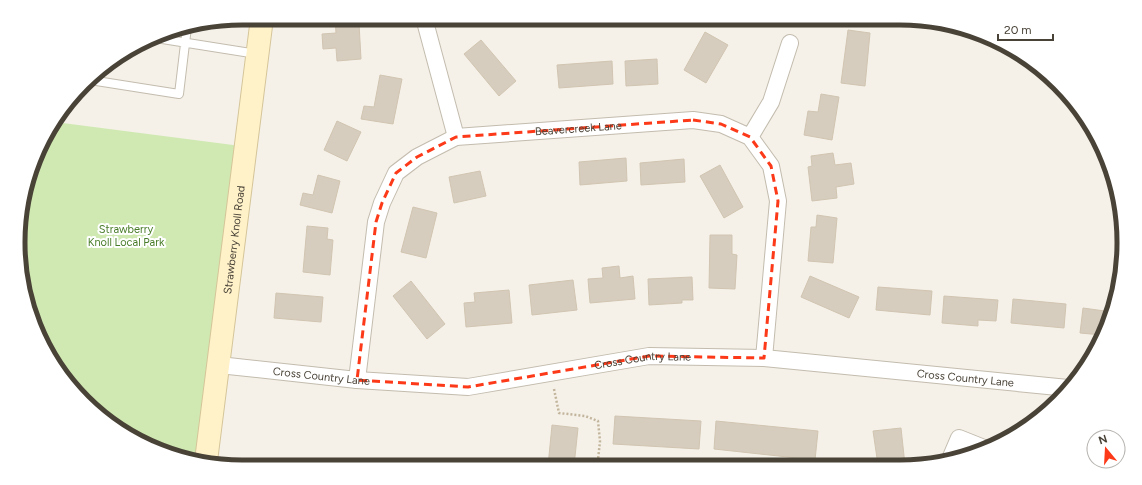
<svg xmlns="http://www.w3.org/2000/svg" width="1142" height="485" font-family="Figtree,sans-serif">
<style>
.green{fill:#d0e9b2}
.building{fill:#d7cdbe;stroke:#d1c5b1}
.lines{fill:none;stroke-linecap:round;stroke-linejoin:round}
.lane-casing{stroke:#c3bcae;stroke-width:10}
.street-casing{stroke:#c3bcae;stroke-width:18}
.secondary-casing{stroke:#d5c599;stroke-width:24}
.path{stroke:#c2b59c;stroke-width:2.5;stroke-dasharray:2 2;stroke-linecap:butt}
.lane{stroke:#fff;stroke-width:8}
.street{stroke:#fff;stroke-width:16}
.secondary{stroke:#fff2c9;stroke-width:22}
.marked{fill:none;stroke:#fc3a19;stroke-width:3;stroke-dasharray:8 5;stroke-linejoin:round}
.labels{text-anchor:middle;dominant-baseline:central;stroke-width:4;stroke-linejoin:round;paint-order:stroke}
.street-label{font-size:11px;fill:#494237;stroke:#fff}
.park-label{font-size:11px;fill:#497c29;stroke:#fff}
.rim{fill:none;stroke:#494237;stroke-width:5}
</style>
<rect width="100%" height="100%" fill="#f5f1e9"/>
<path class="green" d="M55 122 241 146 201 460 170 455 95 411 48 355 22 286V199L48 130Z"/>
<path class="building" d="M335 18H354V24L359 23 361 59 337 61 336 48 323 49 322 34 336 33Z
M488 18H509L490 24Z
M848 30 870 33 865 86 841 83Z
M705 32 728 45 706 83 684 70Z
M481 40 516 81 499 96 464 54Z
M657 59 658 84 626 86 625 61Z
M612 61 613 84 559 88 557 65Z
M380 75 402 79 393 124 361 119 364 106 374 107Z
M821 94 839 97 832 140 804 135 808 111 818 112Z
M337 121 361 132 347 161 324 150Z
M833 153 835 165 851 163 854 184 836 187 837 198 812 201 808 167 812 166 811 156Z
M626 158 627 181 580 185 579 162Z
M684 159 685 182 641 185 640 163Z
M720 165 743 207 724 218 700 176Z
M480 171 486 196 454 203 449 177Z
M318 175 340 181 332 213 300 205 303 193 313 195Z
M413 207 437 213 426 258 401 252Z
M817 215 837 218 833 263 808 261 811 227H816Z
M307 226 328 228 327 239 333 240 330 275 303 272Z
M710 235H732V254L737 255 735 289 709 288Z
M619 266 620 278 633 276 635 299 590 303 588 279 603 278 602 268Z
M810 276 859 297 849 318 801 297Z
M692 277 693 300H682V303L649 305 648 279Z
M573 280 577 310 532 315 529 285Z
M411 281 445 324 427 339 393 296Z
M878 287 932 291 930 315 876 310Z
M509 290 512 323 466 327 464 303 475 302 474 293Z
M276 293 323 297 321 322 274 318Z
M944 296 998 300 996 321 978 320V326L942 323Z
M1013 299 1066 304 1064 328 1011 323Z
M1083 308 1112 312 1102 335 1080 333Z
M615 416 701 421 699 449 613 444Z
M716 421 818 431 815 460 714 449Z
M552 425 578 428 574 466H548Z
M901 428 905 465H878L873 431Z"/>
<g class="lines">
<defs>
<path id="lane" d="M156 38 257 54
M90 80 179 94 187 27"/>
<g id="street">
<path d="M424 18 456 137"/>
<path d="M750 137 771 102 790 43"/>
<path id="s1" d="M219 365 357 380 468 387 649 356 764 358 1068 388"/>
<path id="s2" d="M357 380 376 222 382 203 396 173 417 157 456 137 693 120 721 124 750 137 771 166 778 201 764 358"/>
<path d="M950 459 959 438 984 448"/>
</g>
<g id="secondary">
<path id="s3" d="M206 461 262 18"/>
</g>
</defs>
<use href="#lane" class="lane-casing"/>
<use href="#street" class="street-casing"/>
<use href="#secondary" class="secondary-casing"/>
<path class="path" d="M554 389 559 413 585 416 598 421 600 441 598 460 607 466"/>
<use href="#lane" class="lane"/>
<use href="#street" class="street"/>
<use href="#secondary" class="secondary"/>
</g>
<path class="marked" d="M693 120 721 124 750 137 771 166 778 201 764 358 649 356 468 387 357 380 376 222 382 203 396 173 417 157 456 137Z"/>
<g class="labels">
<g class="street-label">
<text stroke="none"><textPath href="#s2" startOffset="405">Beavercreek Lane</textPath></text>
<text stroke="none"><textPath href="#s3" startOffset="223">Strawberry Knoll Road</textPath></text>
<text stroke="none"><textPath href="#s1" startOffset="427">Cross Country Lane</textPath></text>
<text stroke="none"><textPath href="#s1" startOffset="103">Cross Country Lane</textPath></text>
<text stroke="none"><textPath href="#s1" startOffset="751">Cross Country Lane</textPath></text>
</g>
<g class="park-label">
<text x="126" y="229">Strawberry<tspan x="126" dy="13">Knoll Local Park</tspan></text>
</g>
</g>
<path d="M0 0H1142V485H0ZM242 25H900A217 217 0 0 1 1117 242V243A217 217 0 0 1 900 460H242A217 217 0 0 1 25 243V242A217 217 0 0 1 242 25Z" fill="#fff" fill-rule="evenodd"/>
<path class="rim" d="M242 25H900A217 217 0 0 1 1117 242V243A217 217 0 0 1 900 460H242A217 217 0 0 1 25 243V242A217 217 0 0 1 242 25Z"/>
<g transform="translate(1106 449) rotate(342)"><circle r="19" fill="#ffffff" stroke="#b6b3af"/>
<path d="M0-3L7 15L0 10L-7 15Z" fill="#fc3a19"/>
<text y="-6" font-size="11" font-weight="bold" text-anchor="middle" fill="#494237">N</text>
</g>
<path d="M998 34v6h55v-6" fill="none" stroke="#494237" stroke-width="2"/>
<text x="1004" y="34" font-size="12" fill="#494237" stroke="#ffffff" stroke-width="3" paint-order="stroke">20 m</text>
</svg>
